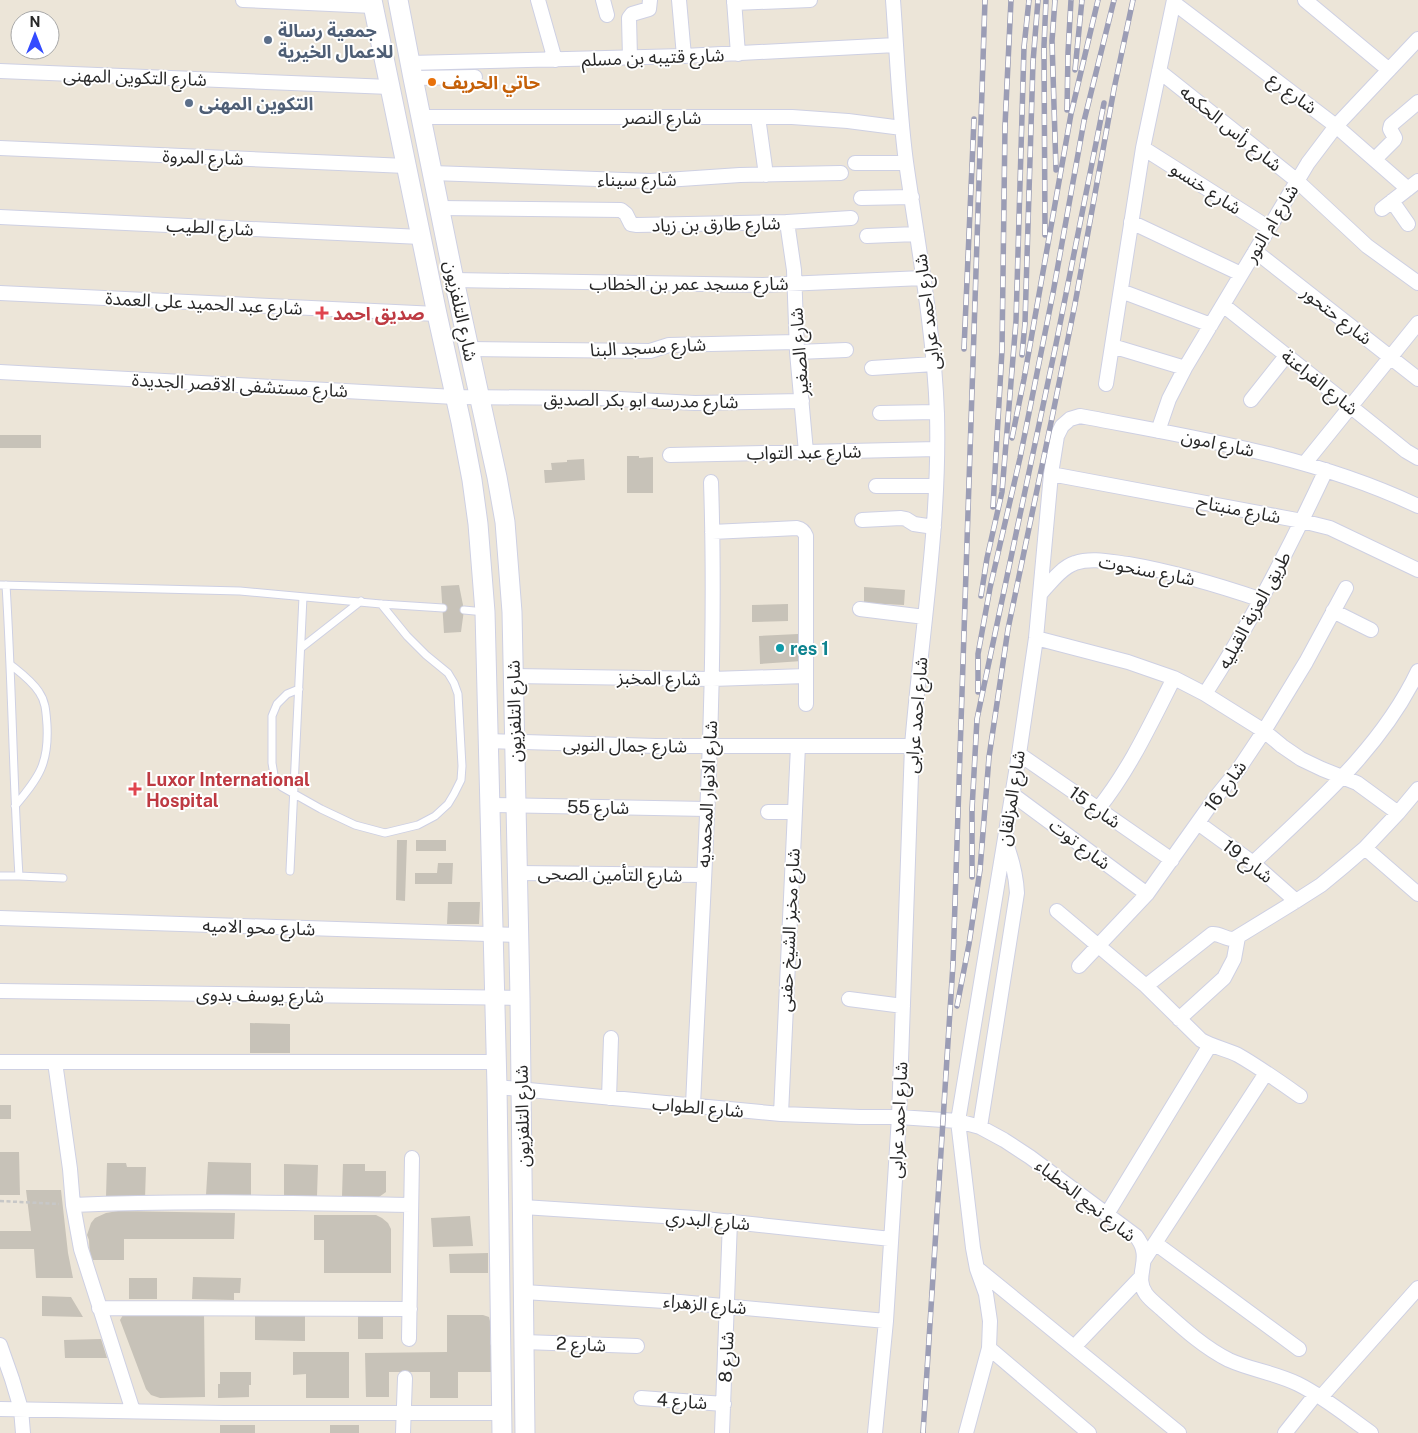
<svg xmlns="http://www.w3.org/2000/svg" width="1418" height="1433" font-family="'Public Sans','Noto Sans Arabic',sans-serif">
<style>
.building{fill:#c7c2b8}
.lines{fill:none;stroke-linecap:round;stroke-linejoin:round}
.service-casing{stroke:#ced0e3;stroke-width:9}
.minor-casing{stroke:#ced0e3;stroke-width:16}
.secondary-casing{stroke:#ced0e3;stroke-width:21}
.path{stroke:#c7c7c7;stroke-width:2.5;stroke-dasharray:4 2.5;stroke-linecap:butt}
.service{stroke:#fff;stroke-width:7}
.minor{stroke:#fff;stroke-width:14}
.secondary{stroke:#fff;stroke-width:19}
.rail-casing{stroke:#9b9db5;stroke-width:5.5}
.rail{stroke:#fff;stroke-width:4;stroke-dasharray:11;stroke-linecap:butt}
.service-dot{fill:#5c6f8a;stroke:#fff;stroke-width:2}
.food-dot{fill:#e8710a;stroke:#fff;stroke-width:2}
.health-dot{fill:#e0444e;stroke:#fff;stroke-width:2}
.culture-dot{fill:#0f9aa8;stroke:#fff;stroke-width:2}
.labels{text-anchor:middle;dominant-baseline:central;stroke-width:4;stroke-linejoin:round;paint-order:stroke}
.service-label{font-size:18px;font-weight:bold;fill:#4e5e75;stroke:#fff;text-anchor:start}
.street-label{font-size:18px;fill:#282828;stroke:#fff}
.food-label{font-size:18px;font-weight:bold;fill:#c56008;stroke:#fff;text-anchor:start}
.health-label{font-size:18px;font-weight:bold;fill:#be3a42;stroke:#fff;text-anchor:start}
.culture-label{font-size:18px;font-weight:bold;fill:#0d838f;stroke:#fff;text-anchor:start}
</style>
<rect width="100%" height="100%" fill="#ece5d8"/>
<path class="building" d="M0 435H41V448H0Z
M627 456H639V458L653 457V493H627Z
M584 459 585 480 545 483 544 470H552L551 463 567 462V460Z
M459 585 464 610 461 632 444 633 441 586Z
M864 587 905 590 904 605 864 603Z
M788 604V621L752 622V605Z
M798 634 802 661 760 664 759 636Z
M397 840H407L405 901 396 900Z
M416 840H446V851H416Z
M438 863H453L452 884H415V873H437Z
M448 902H480L479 924H447Z
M250 1023 290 1024V1053H250Z
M0 1105H11V1119H0Z
M0 1152H19L20 1195H0Z
M208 1162 251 1163V1196L206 1195Z
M107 1163H126L127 1167H146L145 1199 106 1197Z
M284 1164 318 1165 317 1196H284Z
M343 1164H365V1171H386V1192L379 1197 342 1196Z
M26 1190H61L68 1253 73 1278H36L34 1249H0V1231H31Z
M118 1211 235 1213 234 1239H124V1260H90L89 1240 87 1235 91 1223 95 1218 106 1213Z
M314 1215H376L382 1218 388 1223 391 1229V1273H324V1240H314Z
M470 1216 473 1246 433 1247 431 1218Z
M488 1253V1273H450L449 1254Z
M193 1277 241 1278 240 1293H234V1300L192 1299Z
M129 1278H157V1299H129Z
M42 1296 71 1297 83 1317 42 1316Z
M204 1313 205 1397 160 1398 151 1395 146 1389 120 1320 123 1315Z
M358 1314H383V1339H358Z
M447 1315H483L489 1317 490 1321V1344L492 1347V1372H458V1398H430V1372H389V1397H366L365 1353 447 1352Z
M255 1316H305V1341L255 1340Z
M101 1339 107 1358H65L64 1340Z
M293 1352H349V1398H306V1374L293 1375Z
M220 1372H251V1385H249V1397L218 1398V1384H220Z
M220 1425H255V1433H220Z
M330 1425H359V1433H330Z"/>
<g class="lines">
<defs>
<path id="service" d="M0 585 240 591 381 604 443 608
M6 585C12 682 13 779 19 876L63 878
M464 610 485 612
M301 648 361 601
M11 665C21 673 32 681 39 692 46 702 46 713 47 725 49 764 39 777 15 806
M299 689 287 694 277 704 272 716V763L274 775 278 783 282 787 321 809 355 825 385 833 418 825 435 816 448 804 454 794 461 780 462 766 458 694 454 683 448 673 426 655 407 636 381 604
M290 871 303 597
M0 876H19"/>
<path id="minor" d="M243 0 373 6
M538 0 555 60
M603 0 607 15
M679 0 684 56
M734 0 738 54
M1305 0 1389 70
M734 3 810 0
M1174 3 1336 126 1408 189
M630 58 629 18 632 14 649 9 650 0
M410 63 684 56 896 45
M0 71 390 87
M1159 71 1296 180 1367 246 1418 283
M413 78 475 77
M421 117H792L848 121 902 128
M758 117 766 175
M0 148 406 166
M1143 148 1269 228
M1375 159 1394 140 1395 138 1390 129 1391 125 1418 102
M855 163H906
M432 173 651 181 740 175 841 173
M861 198 912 197
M1392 201 1408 224
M439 208 621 210 626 214 631 224 637 225 787 222 851 218
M1382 209 1418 181
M0 217 421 237
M787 222 794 270 797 352 806 452
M1131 222 1241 274
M867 236 917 234
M1255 251 1418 379
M454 280 763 285 923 278
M1121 291 1211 325
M0 293 437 314
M1223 305 1350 406 1406 451 1418 458
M1112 346 1185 368
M469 349 650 351 669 345 797 342
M797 352 846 350
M872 368 934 364
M0 372 455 397 600 398 695 403 802 401
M1106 384 1143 148 1174 0
M1251 400 1286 356
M880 413 937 412
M1158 431 1169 399 1185 368 1308 163 1336 126 1418 39
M670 455 937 449
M1305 463 1418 323
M1051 474 1302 521 1330 528 1418 570
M876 486H936
M862 520 901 518 906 519 914 524 934 527
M712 532 797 528C802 529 804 531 806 536V704
M1041 593C1050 583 1062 567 1075 563 1092 557 1111 562 1128 564 1174 572 1218 585 1262 600
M860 609 925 617
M1333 611 1371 630
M1036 638 1128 662 1174 678 1205 694 1264 731 1282 746 1301 759 1322 769 1357 783 1398 813
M513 676 712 679 806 676
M1205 694C1251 623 1290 547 1326 470
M488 741 656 746H912
M1019 754 1172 860
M1012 794 1147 894
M490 805 707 809
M1098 809C1130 769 1151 723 1174 678
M768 812H795
M1198 823 1253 863 1296 901
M1365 848 1418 894
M1253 863C1314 805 1381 749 1418 671
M517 873 704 875
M1057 911 1146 986 1201 1040C1213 1047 1226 1049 1238 1055 1259 1067 1280 1082 1300 1096
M0 918 519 935
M1079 966 1147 894 1216 797 1238 770 1264 731 1306 662 1346 588
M1146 986 1212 934C1220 933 1226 940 1234 939L1296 901 1321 885 1344 866 1365 848 1398 813 1418 789
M0 991 520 998
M849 999 903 1006
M1179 1019 1224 978 1234 959 1238 937
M0 1062H496
M55 1062 70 1169 73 1205 81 1249 133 1411
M497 1087 781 1114 860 1117H899L958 1121 980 1127 1004 1140 1030 1157 1136 1236C1139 1240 1142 1244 1143 1250 1147 1265 1135 1279 1146 1294 1151 1301 1159 1306 1165 1312 1185 1330 1205 1348 1229 1360 1251 1370 1276 1373 1298 1384 1324 1397 1347 1416 1371 1433
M609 1098 611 1038
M693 1106C702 898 718 690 711 482
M781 1114 798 746
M980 1127 1017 893C1016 874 1012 859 1005 841
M73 1205C186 1200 298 1203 411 1205
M523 1207 695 1218 891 1239
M1107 1214 1210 1045
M1155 1243 1299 1349
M1144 1260 1266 1073
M978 1269 1179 1433
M524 1292 680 1302 886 1321
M99 1308 410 1309
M409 1339 412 1158
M524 1342 637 1346
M0 1345 12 1379 21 1409 23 1433
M1074 1347 1140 1278
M989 1348 1089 1433
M1321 1397 1418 1288
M641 1398 724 1404
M0 1409 224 1413H502
M403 1433 405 1378
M722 1433 730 1221
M875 1433 886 1321 899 1117 912 746C921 635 940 526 937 414 934 330 918 246 906 162 899 109 897 54 893 0
M966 1433 989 1348 990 1321 986 1294 977 1269 973 1248 958 1121 1019 754 1036 638 1051 474 1057 436 1062 426 1070 419 1080 416 1091 418C1202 439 1315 457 1418 506
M1285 1433 1316 1394"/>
<path id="secondary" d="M372 0 437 314 461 422 472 480 478 524 485 612 497 1087 502 1433
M398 0 413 78 454 280 497 477 505 522 512 612 520 998 525 1433"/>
</defs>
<use href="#service" class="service-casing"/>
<use href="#minor" class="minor-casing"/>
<use href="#secondary" class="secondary-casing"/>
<path class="path" d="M0 1201 59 1204"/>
<use href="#service" class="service"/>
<use href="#minor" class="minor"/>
<use href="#secondary" class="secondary"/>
<defs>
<path id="rail" d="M1055 0 1052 41 1056 170
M1075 70 1082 0
M1067 110 1068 53 1071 0
M1045 235 1044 46 1046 0
M964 349 974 119
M1022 355 1025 323 1033 62 1038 0
M1012 438 1024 379 1071 114 1098 0
M993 507 1002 350 1005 126 1011 0
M981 596 987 558 1002 492 1016 321 1024 47 1029 0
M978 692V654L990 588 1020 458 1053 293 1084 121 1114 0
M972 877V809L977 719 1056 344 1104 103
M957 1006 969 944 980 870 989 757 1008 629 1053 413 1075 304 1114 89 1133 0
M923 1433 953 964 985 0"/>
</defs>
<use href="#rail" class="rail-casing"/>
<use href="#rail" class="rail"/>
</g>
<g class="service-dot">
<circle cx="268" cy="40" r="5"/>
<circle cx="189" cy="103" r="5"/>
</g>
<circle class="food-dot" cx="432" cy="82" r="5"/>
<g class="health-dot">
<path d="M319.5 305.5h5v5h5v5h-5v5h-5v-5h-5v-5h5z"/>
<path d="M132.5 781.5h5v5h5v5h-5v5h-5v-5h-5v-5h5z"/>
</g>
<circle class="culture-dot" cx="780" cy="648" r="5"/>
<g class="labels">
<g class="service-label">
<text x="278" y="30">جمعية رسالة<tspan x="278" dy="21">للاعمال الخيرية</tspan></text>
<text x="199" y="103">التكوين المهنى</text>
</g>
<g class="street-label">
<text transform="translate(653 57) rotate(-2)">شارع قتيبه بن مسلم</text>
<text transform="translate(135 77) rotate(2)">شارع التكوين المهنى</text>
<text transform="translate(1293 93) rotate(37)">شارع رع</text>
<text x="662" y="117">شارع النصر</text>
<text transform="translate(1231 128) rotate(39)">شارع رأس الحكمه</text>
<text transform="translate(203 157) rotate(2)">شارع المروة</text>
<text x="637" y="179">شارع سيناء</text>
<text transform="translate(1206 188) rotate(33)">شارع خنسو</text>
<text transform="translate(1271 223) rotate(-59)">شارع ام النور</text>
<text transform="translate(716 224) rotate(-1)">شارع طارق بن زياد</text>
<text transform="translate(210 227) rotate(3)">شارع الطيب</text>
<text x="689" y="283">شارع مسجد عمر بن الخطاب</text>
<text transform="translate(204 303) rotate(3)">شارع عبد الحميد على العمدة</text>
<text transform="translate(461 311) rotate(78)">شارع التلفزيون</text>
<text transform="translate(927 312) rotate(-97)">شارع احمد عرابى</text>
<text transform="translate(1337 315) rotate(38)">شارع حتحور</text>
<text transform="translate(648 347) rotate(-3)">شارع مسجد البنا</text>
<text transform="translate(799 352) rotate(-94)">شارع الصغير</text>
<text transform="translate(1320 382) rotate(39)">شارع الفراعنة</text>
<text transform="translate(240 385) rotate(3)">شارع مستشفى الاقصر الجديدة</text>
<text transform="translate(641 400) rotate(1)">شارع مدرسه ابو بكر الصديق</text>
<text transform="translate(1218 443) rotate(12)">شارع امون</text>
<text transform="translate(804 452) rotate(-1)">شارع عبد التواب</text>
<text transform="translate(1239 509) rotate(11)">شارع منبتاح</text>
<text transform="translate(1147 570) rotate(11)">شارع سنحوت</text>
<text transform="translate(1254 610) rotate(-61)">طريق العزبة القبليه</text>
<text transform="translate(659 678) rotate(1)">شارع المخبز</text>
<text transform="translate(514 711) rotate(-91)">شارع التلفزيون</text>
<text transform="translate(916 715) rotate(-85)">شارع احمد عرابى</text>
<text transform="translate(625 745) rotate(1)">شارع جمال النوبى</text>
<text transform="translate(1225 786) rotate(-54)">شارع 16</text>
<text transform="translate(707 794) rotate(-87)">شارع الانوار المحمديه</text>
<text transform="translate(1011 798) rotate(-81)">شارع المزلقان</text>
<text transform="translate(598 807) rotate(1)">شارع 55</text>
<text transform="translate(1095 807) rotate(35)">شارع 15</text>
<text transform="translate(1080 844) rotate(37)">شارع توت</text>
<text transform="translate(1248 861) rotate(38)">شارع 19</text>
<text transform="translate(610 874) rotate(1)">شارع التأمين الصحى</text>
<text transform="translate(259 927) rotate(2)">شارع محو الاميه</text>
<text transform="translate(789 930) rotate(-87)">شارع مخبز الشيخ حفنى</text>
<text transform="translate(260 995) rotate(1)">شارع يوسف بدوى</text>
<text transform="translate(698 1107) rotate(5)">شارع الطواب</text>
<text transform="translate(522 1116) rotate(-91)">شارع التلفزيون</text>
<text transform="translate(898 1120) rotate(-87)">شارع احمد عرابى</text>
<text transform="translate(1086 1200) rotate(38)">شارع نجع الخطباء</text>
<text transform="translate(708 1220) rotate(5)">شارع البدري</text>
<text transform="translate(705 1304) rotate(5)">شارع الزهراء</text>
<text transform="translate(581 1344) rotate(2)">شارع 2</text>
<text transform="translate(726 1357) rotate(-88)">شارع 8</text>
<text transform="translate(682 1401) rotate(4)">شارع 4</text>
</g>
<g class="food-label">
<text x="442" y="82">حاتي الحريف</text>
</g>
<g class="health-label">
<text x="333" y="313">صديق احمد</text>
<text x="146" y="779">Luxor International<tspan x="146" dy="21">Hospital</tspan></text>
</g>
<g class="culture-label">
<text x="790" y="648">res 1</text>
</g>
</g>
<g transform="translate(35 35)"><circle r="24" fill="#ffffff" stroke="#a9a9a9"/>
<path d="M0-4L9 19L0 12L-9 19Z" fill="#334bff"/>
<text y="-8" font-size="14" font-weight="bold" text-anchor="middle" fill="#282828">N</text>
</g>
</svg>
